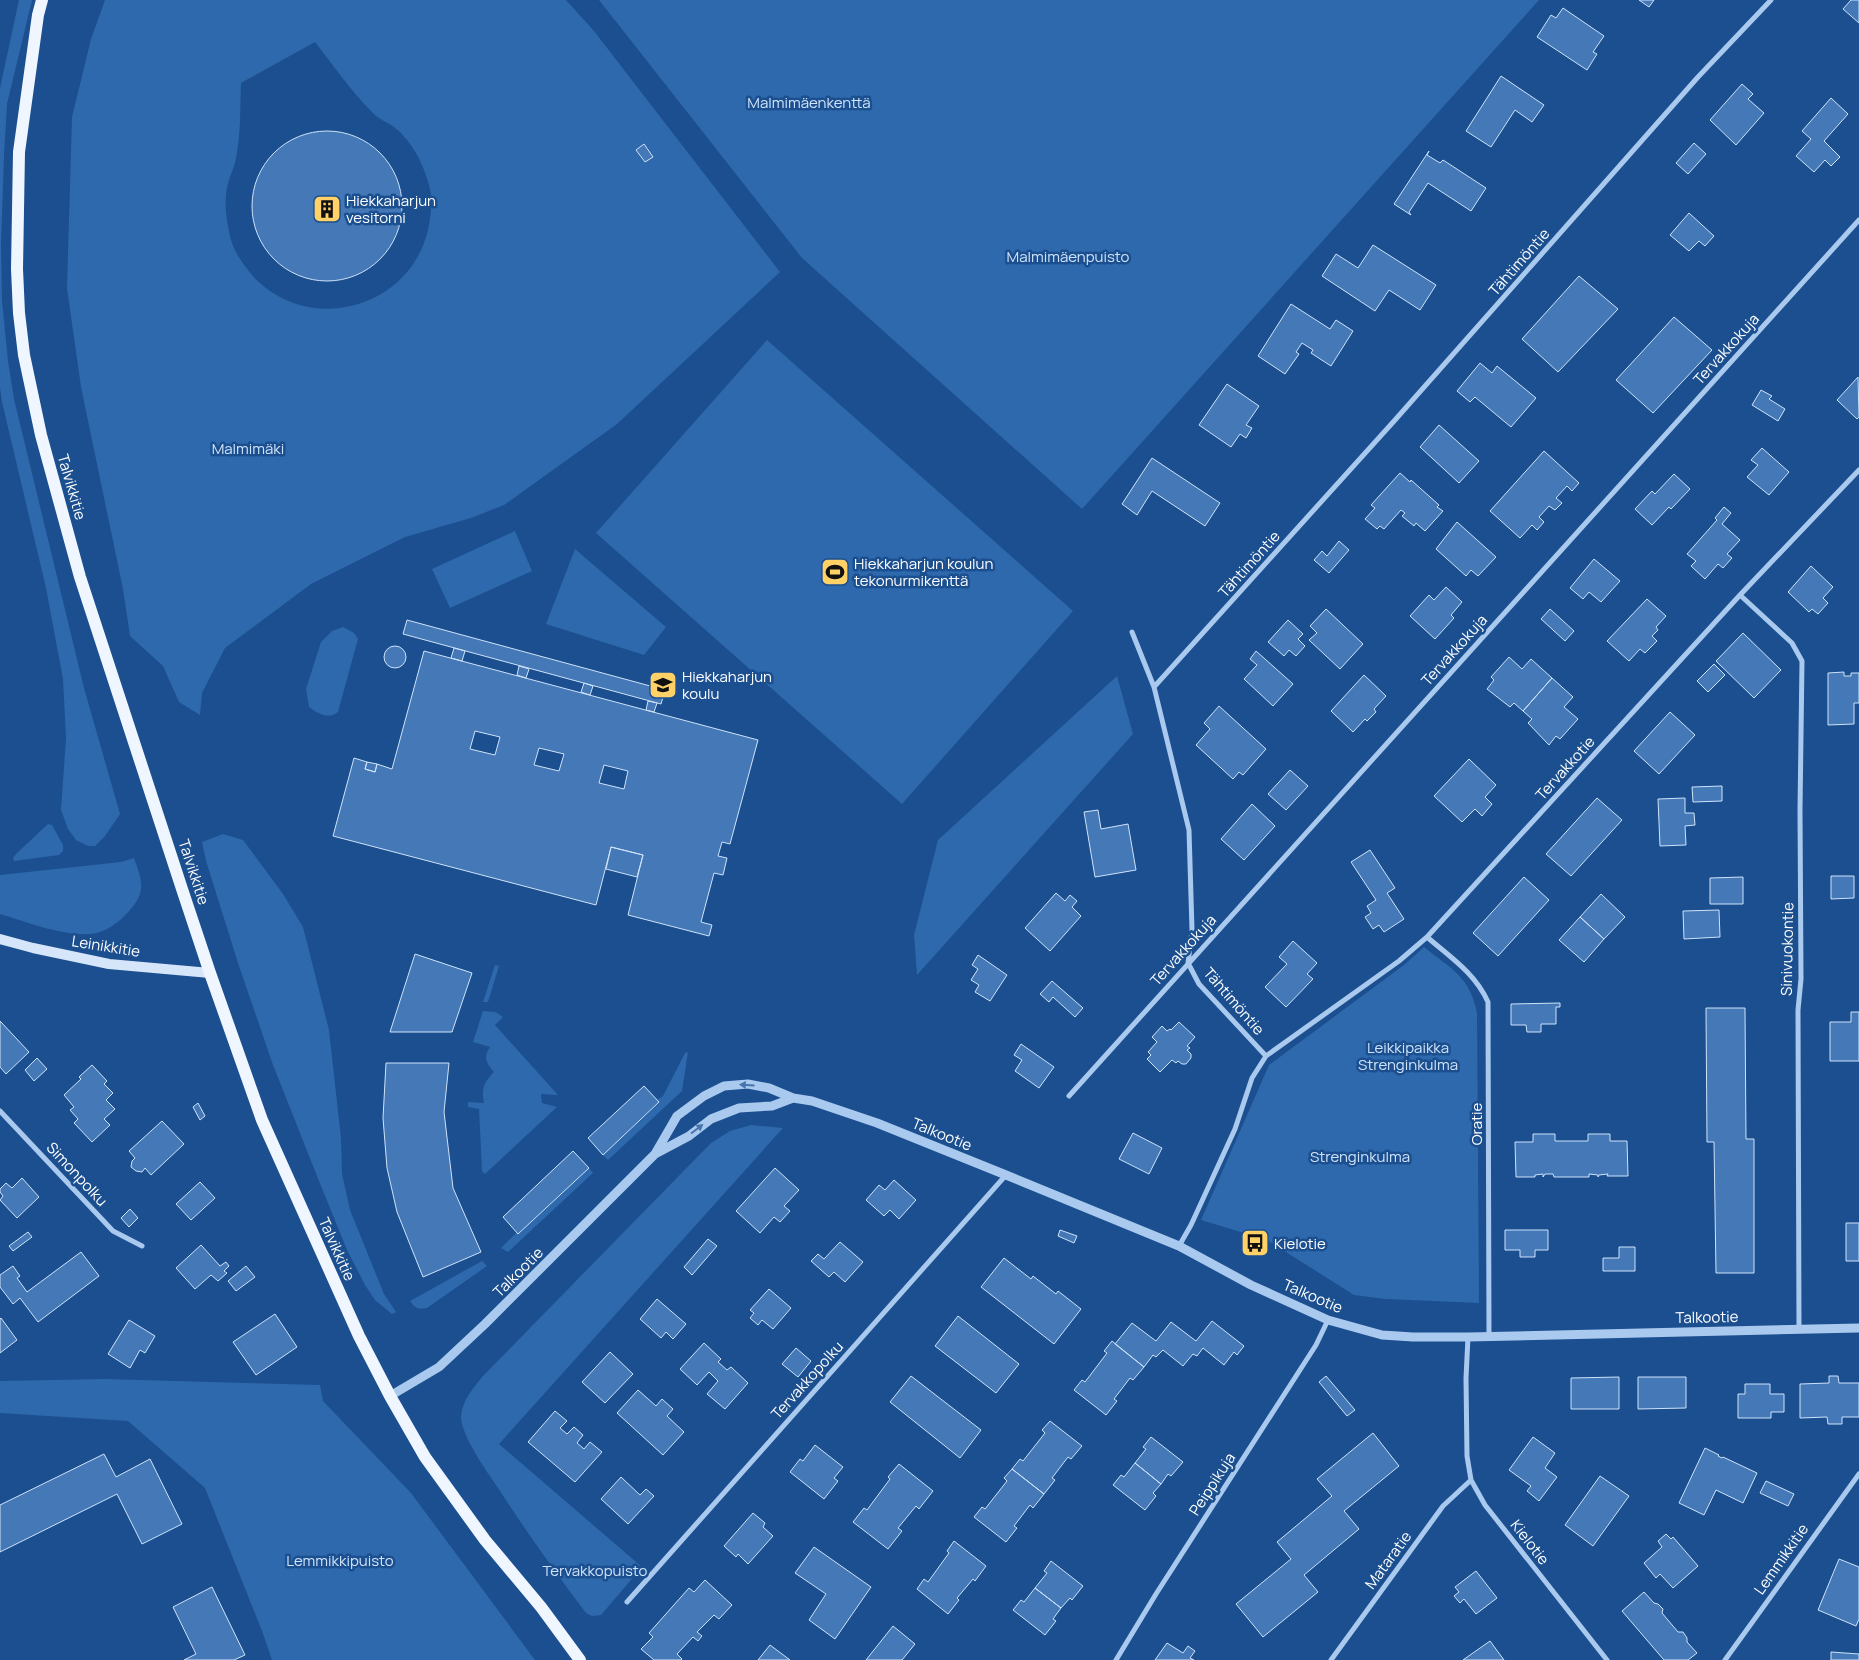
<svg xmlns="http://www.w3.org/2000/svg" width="1859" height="1660" font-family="Manrope,sans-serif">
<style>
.green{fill:#2e69ad;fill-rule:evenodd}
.building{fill:#4478b7;stroke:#cfe3fa;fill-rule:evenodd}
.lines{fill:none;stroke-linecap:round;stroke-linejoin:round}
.minor{stroke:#a9c9ee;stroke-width:5}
.tertiary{stroke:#a9c9ee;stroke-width:9}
.secondary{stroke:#d6e6fa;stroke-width:10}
.primary{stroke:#f0f6ff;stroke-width:12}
.oneway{fill:#4674ac}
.labels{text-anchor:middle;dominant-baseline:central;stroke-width:5;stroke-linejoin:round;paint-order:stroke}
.park-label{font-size:15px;fill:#cfe3fa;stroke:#1b4f8f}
.poi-label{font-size:15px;fill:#fff;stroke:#1b4f8f;text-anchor:start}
.street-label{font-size:15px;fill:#fff;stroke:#1b4f8f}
</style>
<rect width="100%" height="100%" fill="#1b4f8f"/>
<path class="green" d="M19 0H32L7 104 4 155 1 245 2 300 8 361 14 399 84 688 120 814 105 836 95 846H88L76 840 68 829 61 810 66 738 63 679 46 588 2 402 0 388V88Z
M105 0H566L594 31 780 272 617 424 504 505 471 518 405 537 311 584 225 648 202 693 200 715 179 702 163 666 130 636 123 589 81 387 67 288 72 117 91 39ZM315 42C333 65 351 91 372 112 378 119 387 122 394 127 412 141 423 163 429 185 433 199 431 215 428 230 409 310 307 336 252 275 243 264 233 251 230 236 226 218 223 198 229 180 231 173 235 166 236 158 241 134 240 107 241 83Z
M599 0H1539L1082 509 802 258Z
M767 340 1073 611 902 804 596 533Z
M515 531 532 571 450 608 432 569Z
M575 549 666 627 644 655 546 624Z
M343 627 354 633 358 639 338 712C328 720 317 713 309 707L306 689 321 642 332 631Z
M1117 676 1133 734 917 975 914 935 938 840Z
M48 824 52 825 63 845V851L59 855 14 861 13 858 16 854Z
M223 834 243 840 283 894 303 927 329 1030 341 1138 342 1174 350 1210 384 1294 396 1312 392 1314 375 1300 365 1285 347 1250 317 1176 273 1065 239 966 206 861 202 842Z
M134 858C142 881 147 891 129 911 120 922 105 933 90 934 62 936 27 922 0 914V875L121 862Z
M1424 947C1451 969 1470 976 1477 1013L1479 1303 1385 1299 1354 1295 1267 1240 1201 1220 1269 1065 1404 965Z
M495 965 499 966 488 1002H483Z
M483 1011 496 1012 503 1017 495 1025 558 1095 541 1094 542 1103 557 1107 485 1174 482 1171 479 1109 468 1107V1102L484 1103C481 1089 484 1082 494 1072 486 1062 483 1058 490 1047L473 1042Z
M688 1052 682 1091 608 1160 603 1155 659 1103 657 1100 663 1096 685 1053Z
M751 1125 783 1128 499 1444 642 1567 601 1615 592 1616 586 1613C555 1572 526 1531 498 1488 487 1472 461 1435 461 1417 462 1400 473 1389 482 1377L711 1143 730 1131Z
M589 1168 593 1173 508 1252 501 1248 517 1232 518 1234Z
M482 1261 487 1266 427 1308C418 1310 415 1308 410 1301Z
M104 1379 320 1385 323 1401 411 1493 535 1660H272L262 1631 205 1488 128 1421 0 1413V1381Z"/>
<path class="building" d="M1639 0H1654L1649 7Z
M1851 0H1859V23L1843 9Z
M1563 8 1604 36 1593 52 1597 54 1587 70 1537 37 1551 15 1556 18Z
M1501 76 1544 105 1532 122 1515 110 1491 147 1466 131Z
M1742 84 1753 94 1748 99 1764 113 1736 145 1710 120Z
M1831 98 1848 114 1824 141 1840 157 1831 166 1825 160 1814 172 1796 156 1811 139 1802 131Z
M252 206a75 75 0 1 1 150 0a75 75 0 1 1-150 0Z
M1694 143 1706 154 1688 174 1676 163Z
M644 144 653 157 645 162 636 150Z
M1429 151 1427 155 1440 163 1443 160 1486 188 1471 211 1428 183 1409 212 1411 215 1394 204Z
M1689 213 1714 236 1705 246 1699 241 1689 251 1670 235Z
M1373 245 1436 285 1420 310 1389 290 1375 311 1322 276 1336 254 1358 268Z
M1579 276 1618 309 1558 372 1522 339Z
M1291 304 1330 329 1336 320 1353 331 1331 366 1311 353 1313 350 1302 343 1296 352 1299 354 1285 374 1258 356Z
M1674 317 1712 350 1653 413 1616 380Z
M1480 363 1492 373 1497 366 1536 398 1511 427 1475 397 1470 402 1457 391Z
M1858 377 1859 417 1857 419 1837 400Z
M1227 384 1259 406 1246 425 1252 428 1246 438 1240 434 1231 447 1199 425Z
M1761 390 1772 396 1769 399 1785 409 1778 421 1752 405Z
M1439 425 1479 461 1459 483 1420 447Z
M1762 448 1789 472 1769 495 1747 477 1758 465 1751 460Z
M1544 451 1579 483 1572 491 1567 486 1556 498 1562 503 1555 510 1549 506 1539 517 1544 522 1537 530 1532 525 1520 538 1490 511Z
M1152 458 1220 503 1205 526 1152 491 1137 515 1122 504Z
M1400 473 1410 482 1411 480 1439 505 1437 507 1443 511 1425 531 1416 523 1414 526 1402 516 1405 513 1401 510 1384 529 1380 526 1377 529 1365 519 1375 508 1371 505Z
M1674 474 1690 489 1671 509 1669 507 1652 525 1635 509 1652 491 1655 494Z
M1724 507 1731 513 1722 524 1740 540 1727 554 1732 558 1723 568 1718 564 1705 579 1691 566 1696 561 1687 554 1717 520 1715 518Z
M1457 522 1496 557 1478 576 1471 570 1466 576 1436 549Z
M1339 541 1349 550 1329 573 1314 560 1322 551 1327 556Z
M1594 559 1620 581 1601 602 1589 592 1583 599 1570 588Z
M1811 566 1833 587 1823 598 1828 603 1818 614 1812 609 1809 612 1788 592Z
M1446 587 1462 602 1451 615 1454 618 1435 639 1410 616 1429 595 1434 600Z
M1647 599 1666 616 1656 627 1658 630 1652 636 1657 641 1645 653 1640 649 1629 661 1607 641Z
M1326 609 1363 644 1340 669 1309 640 1317 633 1310 626Z
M1550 609 1574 631 1565 641 1541 619Z
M407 620 665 690 661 704 403 634Z
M1288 620 1303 634 1298 639 1305 646 1296 656 1289 650 1284 656 1268 642Z
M1743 633 1781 670 1754 698 1716 661Z
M384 657a11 11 0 1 1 22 0a11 11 0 1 1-22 0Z
M454 648 465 651 462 661 451 658Z
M424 651 758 740 730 844 722 842 718 856 727 858 723 875 714 873 701 922 712 925 709 936 628 915 643 855 611 847 596 905 333 836 354 758 367 762 365 769 375 772 377 764 392 769ZM475 731 500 737 495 755 470 749ZM539 748 564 754 559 771 534 765ZM604 765 628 771 624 789 599 783Z
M1256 651 1293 684 1273 706 1244 679 1257 665 1250 659Z
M1509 657 1522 669 1531 659 1552 678 1523 711 1514 703 1510 707 1487 689 1494 680 1491 677Z
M1714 664 1725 675 1708 692 1697 681Z
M519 666 529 669 526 678 517 675Z
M1844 672V676H1851V673H1859V703H1854V724L1828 725V673Z
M1364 675 1386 696 1374 709 1376 712 1367 721 1365 719 1353 732 1331 711Z
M1552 678 1573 697 1564 707 1578 719 1560 739 1556 736 1549 745 1528 723 1532 719 1523 711Z
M584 683 593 686 590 695 581 692Z
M648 701 657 703 654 712 646 710Z
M1219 706 1266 749 1243 775 1239 772 1233 779 1196 745 1210 729 1204 723Z
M1670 712 1695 735 1659 774 1634 751Z
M1469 759 1496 785 1485 797 1492 804 1482 816 1475 809 1462 822 1434 796Z
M367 762 377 764 375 772 365 769Z
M1290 770 1308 786 1286 810 1268 794Z
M1722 786V801L1693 802 1692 787Z
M1597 798 1622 820 1571 876 1546 854Z
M1685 798V813H1694L1695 825 1685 826 1686 845 1660 846 1658 799Z
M1252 804 1275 826 1244 860 1221 839Z
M1098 810 1101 829 1128 824 1136 870 1095 877 1084 812Z
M611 847 643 855 637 877 606 869Z
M1370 850 1395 888 1387 893 1404 919 1384 932 1379 925 1373 929 1365 917 1371 913 1367 906 1376 900 1351 862Z
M1831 876H1854V898L1831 899Z
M1524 877 1549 900 1498 956 1473 933Z
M1743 877V904H1710V878Z
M1056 893 1065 901 1070 895 1077 901 1072 907 1081 916 1050 951 1025 928Z
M1601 894 1625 917 1604 939 1580 917Z
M1719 910 1720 937 1684 939 1683 911Z
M1580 917 1604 939 1584 962 1559 940Z
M1293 941 1317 963 1307 974 1313 979 1286 1007 1265 987 1287 964 1279 957Z
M415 954 472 973 452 1032H390Z
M978 955 1007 975 990 1001 975 992 979 985 971 980 978 969 972 965Z
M1052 981 1083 1008 1075 1017 1053 997 1049 1002 1040 994Z
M1560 1003V1007H1556V1024H1541V1032H1527L1526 1025H1511V1004Z
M1706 1008H1745L1746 1139H1754V1273H1716L1714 1142H1707Z
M1851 1012H1859V1061H1830V1022H1851Z
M0 1021 29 1052 6 1074 0 1067Z
M1179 1022 1195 1037 1187 1046 1190 1048 1187 1050 1191 1054V1058L1186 1064H1182L1178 1061 1176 1063 1172 1060 1160 1072 1147 1059 1151 1055 1148 1052 1157 1042 1152 1037 1162 1026 1167 1031 1170 1029 1171 1030Z
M1021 1044 1054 1067 1039 1088 1015 1071 1022 1060 1014 1055Z
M37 1058 47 1069 34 1081 25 1070Z
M386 1063H449L444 1112 453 1188 481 1252 423 1277 397 1212 387 1168 383 1118Z
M92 1065 107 1081 104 1084 113 1093 106 1100 115 1109 104 1119 110 1125 92 1142 74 1123 78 1119 70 1110 74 1107 64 1095 81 1079 79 1077Z
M644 1086 659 1102 603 1155 588 1138Z
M198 1103 205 1116 200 1120 193 1107Z
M162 1121 184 1144 151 1175 145 1168 142 1172 136 1171 131 1167 132 1161 135 1158 129 1151Z
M1133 1133 1162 1148 1149 1174 1119 1159Z
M1533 1134H1555V1141H1588V1134H1610V1141H1627L1628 1176H1607L1608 1174 1599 1175 1598 1177V1175L1589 1174V1177H1554L1553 1174H1545L1543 1177V1174L1535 1175V1177H1516L1515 1142H1533Z
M573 1151 589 1168 518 1234 503 1217Z
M775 1168 799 1190 784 1206 790 1211 780 1222 774 1217 760 1233 736 1211Z
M22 1178 39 1197 17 1218 0 1200 3 1196 0 1192V1189L6 1183 12 1188Z
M894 1180 916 1200 899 1219 890 1210 884 1216 866 1200 879 1185 885 1190Z
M200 1182 215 1198 191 1220 176 1204Z
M130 1209 138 1218 129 1227 121 1218Z
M1846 1223H1859V1261H1846Z
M1060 1230 1077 1236 1074 1243 1058 1236Z
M1505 1230H1548V1250H1535V1257H1520V1250H1505Z
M28 1232 32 1237 13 1251 9 1246Z
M708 1239 717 1246 692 1275 684 1267Z
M840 1242 863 1262 845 1282 834 1272 829 1277 811 1261 818 1254 824 1259Z
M201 1245 220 1266 226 1262 229 1266 224 1271 227 1273 218 1281 211 1275 195 1289 176 1268Z
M1619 1247H1635V1271H1603V1258H1619Z
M81 1252 99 1276 38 1322 20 1298 13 1304 0 1287V1275L13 1266 20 1276 17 1278 27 1292Z
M1004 1258 1031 1279 1033 1276 1056 1294 1058 1291 1081 1309 1054 1344 981 1287Z
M246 1266 255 1277 236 1291 228 1281Z
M769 1289 791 1308 773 1329 762 1320 758 1325 750 1318 754 1313 750 1310Z
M657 1299 686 1324 673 1339 666 1332 661 1338 640 1319Z
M275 1314 297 1347 256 1375 233 1342Z
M958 1316 1019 1364 996 1393 935 1346Z
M1 1318 17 1340 0 1353V1319Z
M129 1320 155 1336 145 1353 140 1350 130 1368 108 1354Z
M1212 1321 1244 1346 1237 1355 1234 1352 1224 1365 1203 1348 1197 1356 1193 1354 1183 1366 1163 1350 1156 1357 1153 1355 1144 1367 1115 1344 1132 1323 1156 1341 1171 1322 1196 1341Z
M1112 1341 1144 1367 1133 1380 1130 1378 1114 1399 1117 1401 1106 1415 1074 1390 1082 1380 1085 1382 1107 1353 1104 1351Z
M704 1343 721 1359 718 1362 727 1370 731 1367 748 1383 725 1409 707 1394 718 1381 709 1372 697 1385 680 1369Z
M796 1348 811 1361 798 1377 782 1364Z
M610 1352 633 1374 605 1403 582 1382Z
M911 1376 981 1430 960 1458 890 1402Z
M1326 1376 1355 1410 1347 1416 1319 1382Z
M1829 1376H1838L1839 1383H1859V1417H1842V1424H1828L1827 1417 1800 1418V1384L1829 1383Z
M1619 1377V1409H1571V1378Z
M1638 1377H1686V1408L1638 1409Z
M1745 1384H1770V1394H1784V1412H1771V1418H1738V1394H1745Z
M638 1390 656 1406 662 1399 673 1409 667 1416 684 1432 663 1455 617 1413Z
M555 1411 567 1421 560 1428 567 1434 574 1427 583 1435 577 1443 584 1449 590 1442 602 1452 575 1482 528 1442Z
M1050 1421 1082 1446 1071 1459 1068 1457 1052 1478 1055 1480 1044 1494 1012 1469 1020 1459 1023 1461 1045 1433 1042 1430Z
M1373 1433 1399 1466 1344 1511 1359 1529 1304 1575 1318 1592 1263 1637 1236 1604 1291 1559 1277 1542 1332 1496 1317 1479Z
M1151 1437 1183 1462 1171 1476 1168 1474 1161 1484 1135 1463 1146 1449 1143 1447Z
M1533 1437 1555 1453 1545 1468 1557 1477 1539 1501 1527 1491 1531 1486 1509 1470Z
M815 1445 843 1467 834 1478 838 1481 824 1499 790 1472 800 1459 803 1461Z
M1705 1448 1719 1455 1718 1456 1722 1458 1723 1457 1757 1473 1743 1503 1716 1490 1704 1515 1679 1503Z
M104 1454 116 1477 150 1459 182 1524 142 1544 117 1494 0 1552V1505Z
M1135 1463 1161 1484 1153 1493 1156 1496 1145 1510 1113 1485 1121 1475 1124 1477Z
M899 1464 933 1491 919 1509 916 1506 898 1528 902 1531 888 1549 853 1522 864 1508 867 1510 890 1479 888 1477Z
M1012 1469 1044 1494 1033 1508 1030 1505 1014 1526 1017 1528 1006 1542 974 1517 982 1507 985 1509 1007 1481 1004 1478Z
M1600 1476 1629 1496 1593 1546 1565 1525Z
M621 1477 640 1495 646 1489 654 1496 628 1524 601 1499Z
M1766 1481 1794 1494 1788 1506 1760 1493Z
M753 1513 765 1523 763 1527 773 1536 748 1564 738 1554 736 1557 724 1546Z
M1666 1534 1671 1539 1673 1537 1698 1566 1673 1588 1660 1574 1656 1578 1644 1563 1662 1547 1658 1541Z
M954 1541 986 1566 975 1581 973 1579 957 1598 959 1600 948 1614 917 1589 924 1579 928 1582 949 1553 947 1551Z
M814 1547 871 1587 835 1639 809 1620 826 1594 795 1573Z
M1839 1559 1859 1567V1619L1856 1626 1818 1610Z
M1051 1561 1083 1586 1072 1600 1070 1598 1061 1608 1035 1588 1047 1573 1044 1571Z
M1476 1571 1497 1598 1476 1614 1464 1599 1460 1603 1454 1596 1459 1592 1455 1587Z
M705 1580 732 1605 719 1619 714 1615 697 1632 702 1636 698 1641 693 1637 677 1654 682 1659 681 1660H654L641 1649 653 1637 649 1633 689 1588 694 1592Z
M212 1587 245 1655 234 1660H184L196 1654 173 1607Z
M1035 1588 1061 1608 1053 1619 1056 1621 1045 1635 1013 1610 1021 1600 1024 1602Z
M1644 1592 1654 1603 1658 1604 1663 1609 1662 1613 1678 1632H1683L1687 1638V1642L1697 1653 1688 1660H1664L1622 1611Z
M893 1626 915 1644 902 1660H866Z
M1490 1641 1504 1660H1463Z
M1167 1643 1183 1653 1188 1646 1195 1651 1190 1658 1194 1660H1155Z
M770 1645 790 1660H758Z
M1831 1652 1859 1654V1660H1831Z"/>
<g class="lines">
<path class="minor" d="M1740 595 1792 643 1802 661 1800 810 1801 979 1798 1010 1799 1329
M1132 632 1154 687
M1427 937C1450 957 1475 973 1488 1002L1489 1335
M1266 1056 1399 961 1427 937 1740 595 1859 470
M1069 1096 1859 220
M0 1111 113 1231 142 1246
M1179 1246 1191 1225 1235 1129 1252 1078 1266 1056 1199 984 1188 963 1192 930 1189 830 1154 687 1395 420 1698 77 1771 0
M1468 1337 1466 1378 1467 1456 1471 1480 1485 1505 1607 1660
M627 1602 1006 1175
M1116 1660 1156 1594 1316 1345 1328 1320
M1331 1660 1443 1506 1471 1480
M1725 1660 1859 1474"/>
<path class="tertiary" d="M655 1154 689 1136 711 1119 739 1108 772 1106 793 1098
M390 1396 439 1367 485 1324 655 1154 677 1116 704 1096 724 1086 748 1084 769 1088 793 1098 812 1101 877 1123 1006 1175 1179 1246 1251 1285 1328 1320 1382 1335 1413 1337H1468L1859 1328"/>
<path class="secondary" d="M0 939 33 948 109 964 210 973"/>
<path class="primary" d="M42 0 38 15 19 152 17 269 19 313 24 355 41 435 80 577 182 889 210 973 262 1120 359 1336 390 1396 425 1457 485 1540 541 1607 580 1660"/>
</g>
<defs><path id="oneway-solid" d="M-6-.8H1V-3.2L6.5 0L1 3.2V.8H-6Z" transform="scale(1.25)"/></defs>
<g class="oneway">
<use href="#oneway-solid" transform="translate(747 1085) rotate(-177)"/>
<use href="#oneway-solid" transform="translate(697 1129) rotate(-37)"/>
</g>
<defs>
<symbol id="building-square" viewBox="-11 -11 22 22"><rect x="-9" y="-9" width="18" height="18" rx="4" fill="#ffd166" stroke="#1b4f8f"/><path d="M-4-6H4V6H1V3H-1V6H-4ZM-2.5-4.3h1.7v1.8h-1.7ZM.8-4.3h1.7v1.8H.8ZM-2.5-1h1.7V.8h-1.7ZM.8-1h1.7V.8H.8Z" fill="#111"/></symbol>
<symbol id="stadium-square" viewBox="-11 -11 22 22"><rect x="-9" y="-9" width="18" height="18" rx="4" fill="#ffd166" stroke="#1b4f8f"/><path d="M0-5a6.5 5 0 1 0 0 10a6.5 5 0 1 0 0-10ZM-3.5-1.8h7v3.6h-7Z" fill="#111"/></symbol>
<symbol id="school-square" viewBox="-11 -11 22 22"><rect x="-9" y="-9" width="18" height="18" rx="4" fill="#ffd166" stroke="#1b4f8f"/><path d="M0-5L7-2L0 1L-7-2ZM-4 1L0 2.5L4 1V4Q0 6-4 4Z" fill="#111"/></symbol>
<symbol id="bus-square" viewBox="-11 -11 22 22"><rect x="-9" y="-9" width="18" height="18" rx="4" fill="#ffd166" stroke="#1b4f8f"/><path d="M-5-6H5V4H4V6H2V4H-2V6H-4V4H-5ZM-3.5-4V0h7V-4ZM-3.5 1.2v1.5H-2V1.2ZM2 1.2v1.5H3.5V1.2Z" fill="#111"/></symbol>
</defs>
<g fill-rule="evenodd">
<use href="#building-square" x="311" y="193" width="32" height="32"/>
<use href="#stadium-square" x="819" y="556" width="32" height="32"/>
<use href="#school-square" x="647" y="669" width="32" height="32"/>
<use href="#bus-square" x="1239" y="1227" width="32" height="32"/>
</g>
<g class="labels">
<g class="park-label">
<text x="809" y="102">Malmimäenkenttä</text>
<text x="1068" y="256">Malmimäenpuisto</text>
<text x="248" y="448">Malmimäki</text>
<text x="1408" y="1047">Leikkipaikka<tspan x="1408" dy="17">Strenginkulma</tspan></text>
<text x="1360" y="1156">Strenginkulma</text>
<text x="340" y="1560">Lemmikkipuisto</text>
<text x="595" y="1570">Tervakkopuisto</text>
</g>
<g class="poi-label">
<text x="346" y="200">Hiekkaharjun<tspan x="346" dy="17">vesitorni</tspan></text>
<text x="854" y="563">Hiekkaharjun koulun<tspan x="854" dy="17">tekonurmikenttä</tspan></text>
<text x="682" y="676">Hiekkaharjun<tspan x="682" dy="17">koulu</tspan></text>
<text x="1274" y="1243">Kielotie</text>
</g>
<g class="street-label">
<text transform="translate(1519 262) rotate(-49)">Tähtimöntie</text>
<text transform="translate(1726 349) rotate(-48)">Tervakkokuja</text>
<text transform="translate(72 487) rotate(74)">Talvikkitie</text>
<text transform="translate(1249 564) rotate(-48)">Tähtimöntie</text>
<text transform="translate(1454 650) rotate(-48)">Tervakkokuja</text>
<text transform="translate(1565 768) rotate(-48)">Tervakkotie</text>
<text transform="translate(194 872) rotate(72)">Talvikkitie</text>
<text transform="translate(106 946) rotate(9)">Leinikkitie</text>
<text transform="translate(1787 949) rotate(-89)">Sinivuokontie</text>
<text transform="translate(1183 950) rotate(-48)">Tervakkokuja</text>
<text transform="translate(1234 1001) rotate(49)">Tähtimöntie</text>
<text transform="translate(1476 1124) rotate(-90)">Oratie</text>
<text transform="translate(942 1134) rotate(22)">Talkootie</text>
<text transform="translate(77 1174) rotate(47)">Simonpolku</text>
<text transform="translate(337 1249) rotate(66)">Talvikkitie</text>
<text transform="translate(518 1272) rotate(-45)">Talkootie</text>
<text transform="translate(1313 1296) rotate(23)">Talkootie</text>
<text transform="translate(1707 1317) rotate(-1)">Talkootie</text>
<text transform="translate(807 1380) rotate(-48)">Tervakkopolku</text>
<text transform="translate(1212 1484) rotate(-57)">Peippikuja</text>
<text transform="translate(1530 1542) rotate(52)">Kielotie</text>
<text transform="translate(1781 1559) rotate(-55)">Lemmikkitie</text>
<text transform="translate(1388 1560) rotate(-54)">Mataratie</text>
</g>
</g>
</svg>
